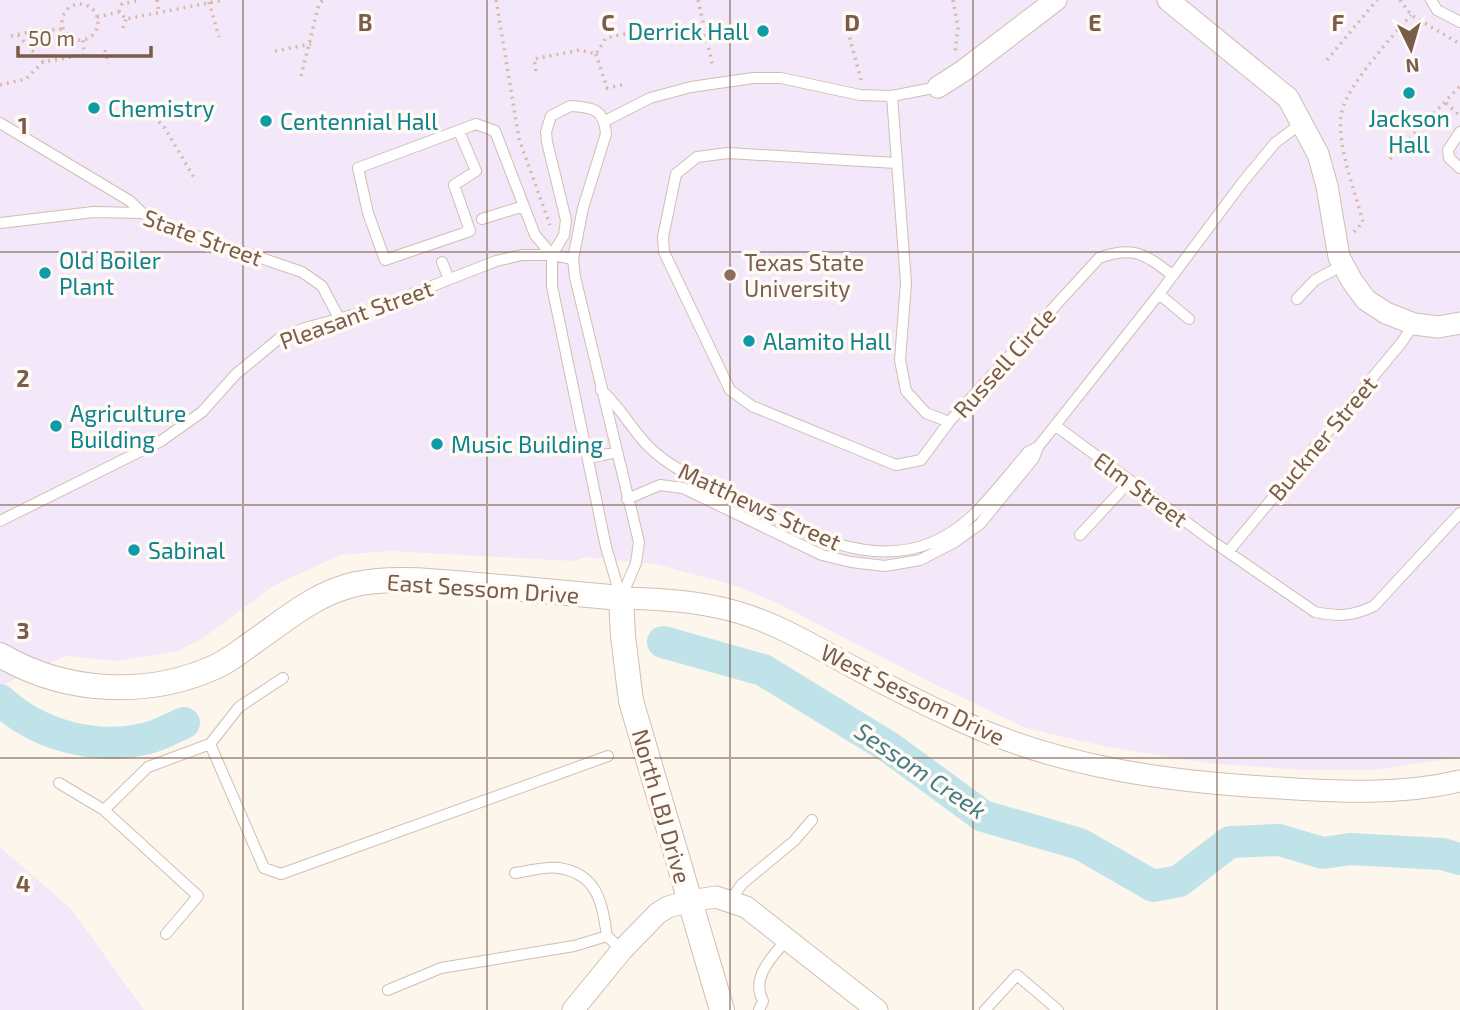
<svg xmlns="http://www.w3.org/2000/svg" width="1460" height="1010" font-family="'Exo 2',sans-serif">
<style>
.education{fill:#f3e8fa}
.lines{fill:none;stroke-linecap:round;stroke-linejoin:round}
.river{stroke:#bfe3e8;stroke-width:32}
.service-casing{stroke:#d1beb0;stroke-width:12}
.minor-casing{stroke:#d1beb0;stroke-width:23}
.tertiary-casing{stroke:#d1beb0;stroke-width:26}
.path{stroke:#d9b8a5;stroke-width:3.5;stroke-dasharray:2 5;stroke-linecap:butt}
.service{stroke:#fff;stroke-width:10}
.minor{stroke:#fff;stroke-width:21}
.tertiary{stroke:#fff;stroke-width:24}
.grid{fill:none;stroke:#7a5c4d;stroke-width:2;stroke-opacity:0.55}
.culture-dot{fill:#0f9aa8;stroke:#fffaf3;stroke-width:2.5}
.education-dot{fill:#8d6e63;stroke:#fffaf3;stroke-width:2.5}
.labels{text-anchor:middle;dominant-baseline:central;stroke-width:7;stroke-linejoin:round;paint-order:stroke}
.culture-label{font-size:23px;fill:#0d838f;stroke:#fffaf3;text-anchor:start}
.street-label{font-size:23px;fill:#7a5c4d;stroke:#fffaf3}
.education-label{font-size:23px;fill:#785e54;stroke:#fffaf3;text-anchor:start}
.water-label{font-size:24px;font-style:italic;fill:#437c86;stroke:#fffaf3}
.grid-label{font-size:23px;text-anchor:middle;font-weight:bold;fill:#7a5c4d;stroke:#fffaf3;stroke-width:7;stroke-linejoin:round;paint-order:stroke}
</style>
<rect width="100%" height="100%" fill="#fdf6ec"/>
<path class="education" d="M0 0H1460V757L1374 770H1302L1207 763 1107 747 1026 728 934 684 779 604 737 586 655 564 587 557 574 561 390 551 340 555 273 586 203 638 175 652 116 661 66 656 0 686Z
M0 847 71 909 144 1010H0Z"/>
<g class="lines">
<path class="river" d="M663 642 763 670 890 748 983 816 1080 844 1153 886 1179 881 1230 842 1279 840 1323 853 1350 849 1442 854 1460 859
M0 700C39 736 97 751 148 738 160 735 172 728 184 723"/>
<defs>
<path id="service" d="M1431 0 1437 10 1460 22
M892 96 906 283 900 360 906 391 926 413 949 422
M570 106C593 107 604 109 606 134L583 208 573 259 575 277 639 542 636 563 621 598 606 547 552 286V255L564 235 566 220 547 142 546 132 551 116Z
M605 121 650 98 691 87 753 78H781L860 95 892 96 938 87
M0 123 130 201 142 213
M459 131 476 171 454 185 470 231 385 260 368 213 358 168 476 124 495 131 535 235 552 255
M1460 132 1448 150 1449 158 1460 168
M896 163 728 153 697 157 676 174 663 237 664 252 730 390 752 406 896 465 921 460 949 422 1099 258C1133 246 1144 253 1172 275
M482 219 524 206
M0 223 93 212 142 213 164 225 302 272 322 286 339 318
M442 262 449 279
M1159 294 1189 319
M1297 299 1315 280 1343 265
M601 390C620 406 631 429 649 447 674 472 718 489 750 505 822 543 902 582 972 516 992 497 1010 473 1028 452L1038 447
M1056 426 1212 541 1315 612C1338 617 1353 616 1374 606L1460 513
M588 458 617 452
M627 499 660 485 683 488 822 555 851 562 885 566 920 560 955 542 980 524 1034 458 1038 447 1159 294 1242 183 1275 143 1303 122
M0 521 161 441 202 412 236 374 281 337 305 328 371 310 496 261 522 255H552L573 259
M1080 535 1130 481
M1228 552 1402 342 1414 324
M210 744 264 868 281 874 608 756
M59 783 104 810
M515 873C528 871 546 866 559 868 598 874 602 903 607 936
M730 901 742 884 794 841 812 820
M166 934 198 896 104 810 148 767 210 744 239 707 283 678
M388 990 441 968 574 946 607 936 622 950
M759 1010 763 1001C750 977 773 956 788 938
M985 1010 1017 975 1058 1010"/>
<path id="minor" d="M1168 0 1288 98 1318 154 1327 186 1339 257 1352 281 1366 300 1386 313 1414 324 1438 327 1460 323
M938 87 963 71 1056 0
M621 598C661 599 699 601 737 612 772 622 806 641 838 659 878 681 919 702 961 721 1062 768 1170 782 1280 788 1339 792 1402 795 1460 781
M573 1010 622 950 658 913 668 907 690 901 716 897 746 907 877 1010"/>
<path id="tertiary" d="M0 655C65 693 146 698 215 667 229 661 242 650 255 641 288 618 316 593 356 584 396 576 438 582 478 585 526 589 574 594 621 598L623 636 631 701 722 1010"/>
</defs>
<use href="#service" class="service-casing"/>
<use href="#minor" class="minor-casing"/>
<use href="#tertiary" class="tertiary-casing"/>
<path class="path" d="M157 0 159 12
M496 0 519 139 550 225
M698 0 713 68
M953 0 958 28 955 53
M1400 0 1411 15 1460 44
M209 2 219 37
M62 22a18 18 0 1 1 36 0a18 18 0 1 1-36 0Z
M119 12 122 4 140 0
M97 17 119 12 126 19 224 0
M846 24 861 80
M123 28 126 19
M18 35 43 62 84 55 83 40
M11 36 34 31 63 29
M105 50 108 64
M275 51 311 44
M596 54 607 88 622 85
M1327 60 1377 0
M536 71 534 59 580 50 596 54 606 38 639 31
M301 76 319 4 323 0
M0 85 26 79 43 62
M139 102 164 127 195 179
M1446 103 1460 116
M1390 159 1460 86
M1354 232 1363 222C1355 191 1335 142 1342 111 1348 84 1392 37 1411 15"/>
<use href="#service" class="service"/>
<use href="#minor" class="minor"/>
<use href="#tertiary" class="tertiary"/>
</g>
<path class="grid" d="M243 0V1010M487 0V1010M730 0V1010M973 0V1010M1217 0V1010M0 252H1460M0 505H1460M0 758H1460"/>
<g class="culture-dot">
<circle cx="763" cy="31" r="7"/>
<circle cx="1409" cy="93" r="7"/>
<circle cx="94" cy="108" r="7"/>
<circle cx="266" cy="121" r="7"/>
<circle cx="45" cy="273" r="7"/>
<circle cx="749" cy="341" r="7"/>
<circle cx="56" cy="426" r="7"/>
<circle cx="437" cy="444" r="7"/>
<circle cx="134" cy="550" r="7"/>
</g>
<circle class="education-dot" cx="730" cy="275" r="7"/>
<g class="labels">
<g class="culture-label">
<text x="749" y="31" text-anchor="end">Derrick Hall</text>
<text x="108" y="108">Chemistry</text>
<text x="1409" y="118" text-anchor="middle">Jackson<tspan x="1409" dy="26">Hall</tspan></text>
<text x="280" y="121">Centennial Hall</text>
<text x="59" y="260">Old Boiler<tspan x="59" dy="26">Plant</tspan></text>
<text x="763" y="341">Alamito Hall</text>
<text x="70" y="413">Agriculture<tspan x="70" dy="26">Building</tspan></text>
<text x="451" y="444">Music Building</text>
<text x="148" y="550">Sabinal</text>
</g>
<g class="street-label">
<text transform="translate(203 237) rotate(20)">State Street</text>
<text transform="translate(356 314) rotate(-20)">Pleasant Street</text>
<text transform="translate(1004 362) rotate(-48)">Russell Circle</text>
<text transform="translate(1322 438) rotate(-50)">Buckner Street</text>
<text transform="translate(1141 489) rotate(36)">Elm Street</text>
<text transform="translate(760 506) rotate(25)">Matthews Street</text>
<text transform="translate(483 588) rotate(4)">East Sessom Drive</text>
<text transform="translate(913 694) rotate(26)">West Sessom Drive</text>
<text transform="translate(662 806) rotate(74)">North LBJ Drive</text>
</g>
<g class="education-label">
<text x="744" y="262">Texas State<tspan x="744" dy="26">University</tspan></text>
</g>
<g class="water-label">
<text transform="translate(921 770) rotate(34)">Sessom Creek</text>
</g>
</g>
<g class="grid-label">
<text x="365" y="31">B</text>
<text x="608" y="31">C</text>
<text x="852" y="31">D</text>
<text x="1095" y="31">E</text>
<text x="1338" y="31">F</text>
<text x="23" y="134">1</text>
<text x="23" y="387">2</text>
<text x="23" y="639">3</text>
<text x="23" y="892">4</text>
</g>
<g transform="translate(1411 49) rotate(175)" stroke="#fffaf3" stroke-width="5" paint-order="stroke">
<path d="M0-5L12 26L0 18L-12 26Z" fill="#7a5c4d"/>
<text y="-10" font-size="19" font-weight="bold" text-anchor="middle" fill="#7a5c4d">N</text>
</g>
<path d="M18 46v10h133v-10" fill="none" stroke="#7a5c4d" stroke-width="3.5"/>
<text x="28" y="46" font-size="21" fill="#7a5c4d" stroke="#fffaf3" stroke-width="5" paint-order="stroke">50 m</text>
</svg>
